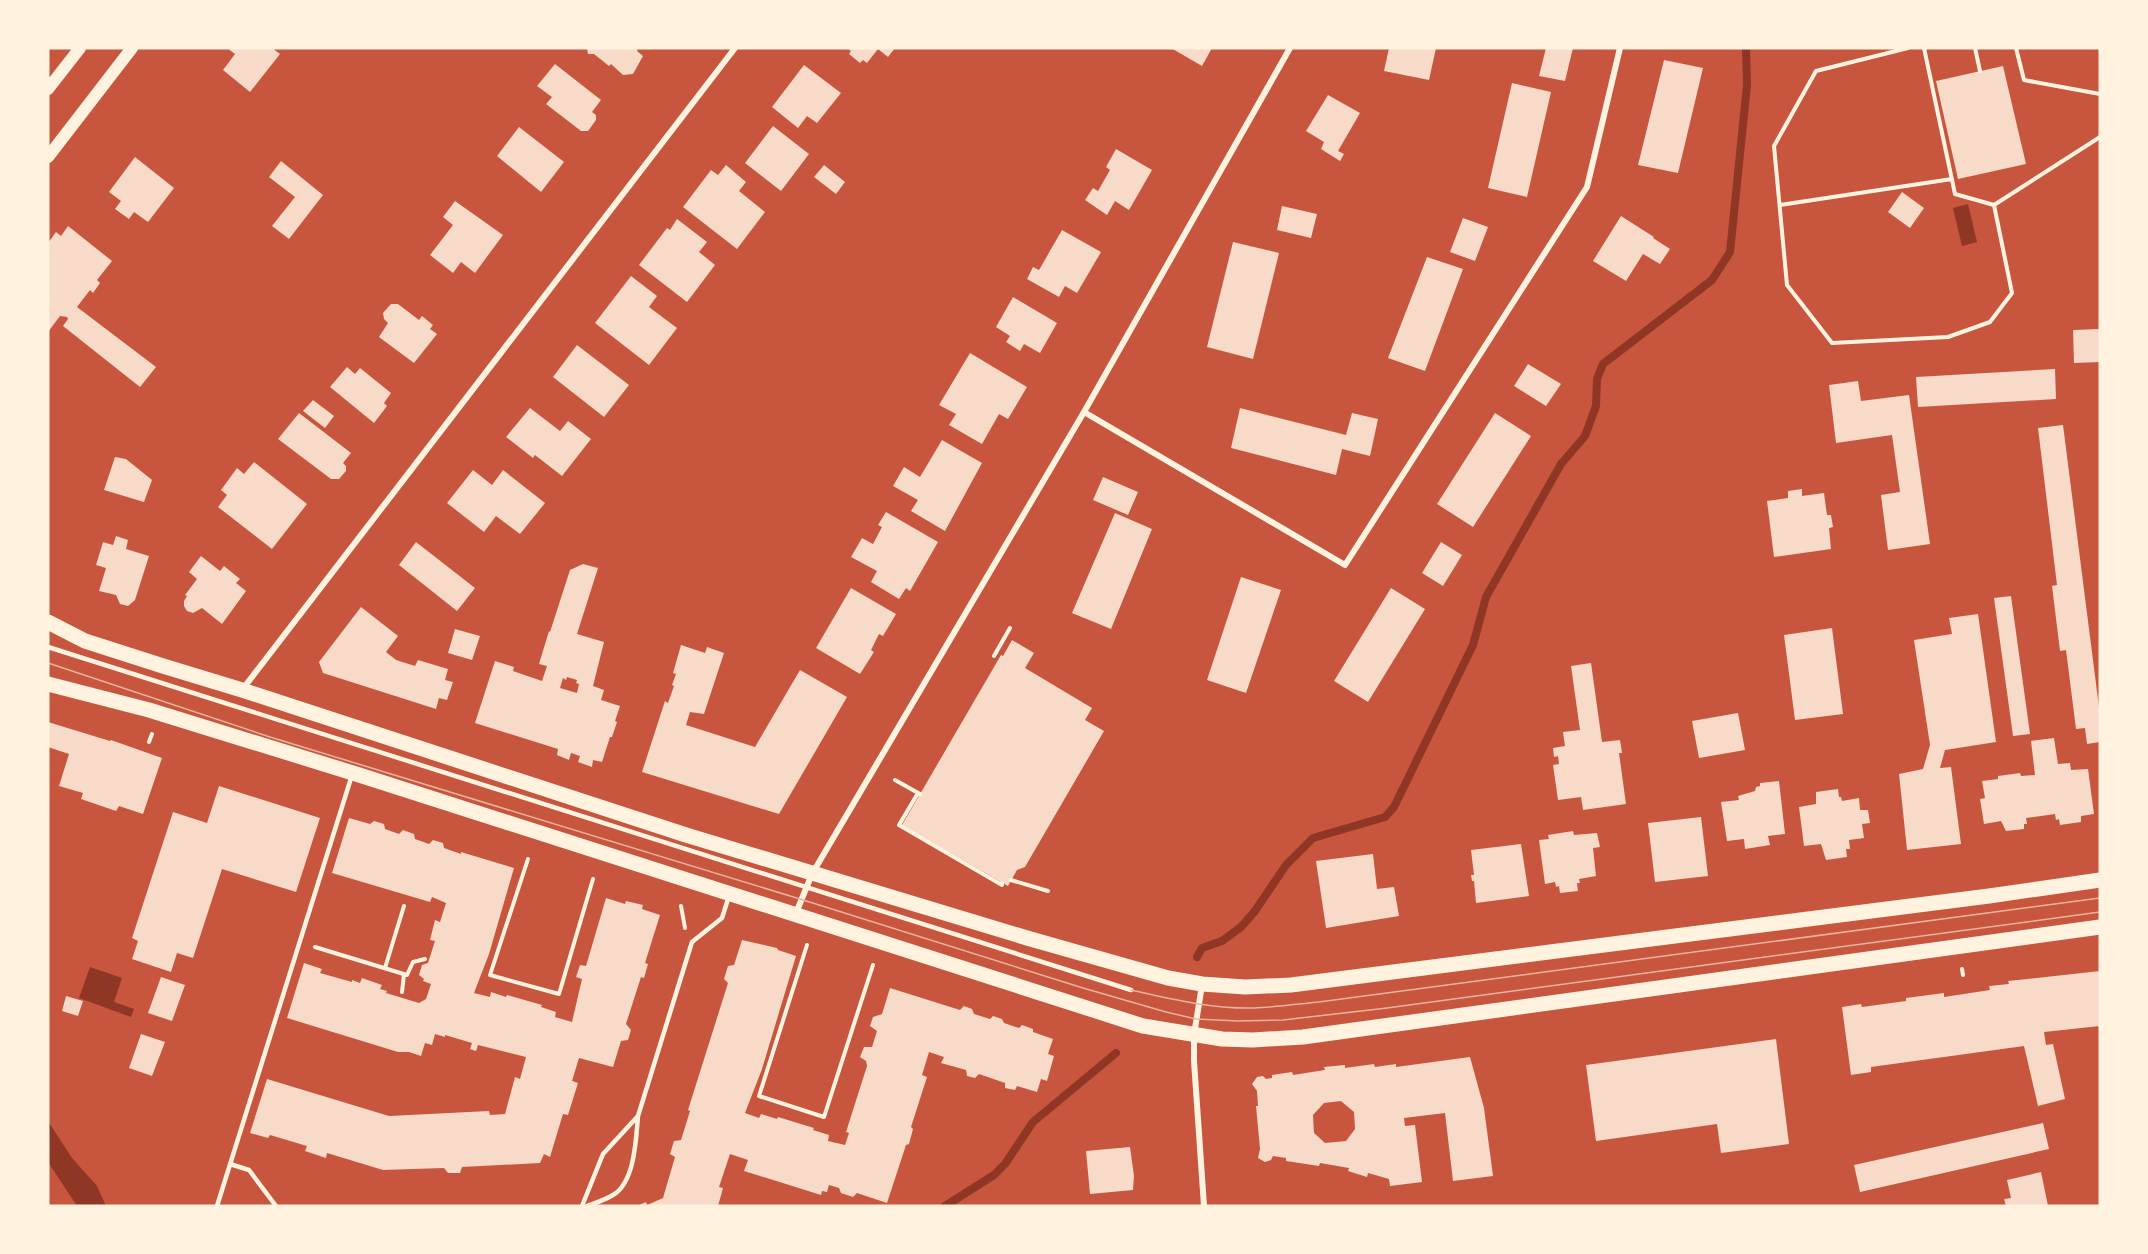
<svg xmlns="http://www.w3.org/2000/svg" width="2148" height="1254" font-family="Quicksand,sans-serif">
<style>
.water{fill:#8f3625}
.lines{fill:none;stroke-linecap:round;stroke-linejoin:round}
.stream{stroke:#8f3625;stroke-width:8}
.building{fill:#f7dbc8;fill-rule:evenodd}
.path{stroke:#fff3e0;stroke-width:4}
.service{stroke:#fff3e0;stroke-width:4.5}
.minor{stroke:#fff3e0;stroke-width:6}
.secondary{stroke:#fff3e0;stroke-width:12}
.primary{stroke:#fff3e0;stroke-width:15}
.tram{stroke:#e9b49f;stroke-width:1.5}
</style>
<rect width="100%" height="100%" fill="#c8553d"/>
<path class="water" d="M1968 204 1977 242 1962 246 1953 208Z
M90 967 122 978 114 1002 134 1009 131 1017 79 998Z
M48 1121 72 1158 97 1186 106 1206H77L48 1162Z"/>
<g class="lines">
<path class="stream" d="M1197 957 1202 948 1222 941 1241 927 1255 911 1286 865 1313 838 1385 817 1394 807 1473 645 1486 597 1561 464 1585 436 1596 406 1597 379 1603 364 1712 280 1730 252 1747 85 1746 48
M945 1206 994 1175 1005 1164 1033 1122 1116 1053"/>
</g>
<path class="building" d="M227 48H272L280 54 250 92 223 70 235 54Z
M587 48H638L637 51 643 56 633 74 623 75 611 64 609 66 594 54H588Z
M847 48H895L888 57 878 49 867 63 863 60 860 63 849 54 851 51Z
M1171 48H1212L1202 66Z
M1389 48H1436L1429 80 1384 71Z
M1546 48H1573L1565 81 1539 76Z
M1664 60 1703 68 1678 173 1638 165Z
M555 64 601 100 592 112 596 115V120L588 131H581L546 104 552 97 537 86Z
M804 65 841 93 817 123 807 116 798 128 772 107Z
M2003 66 2026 164 1958 179 1936 81Z
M1512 83 1551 92 1527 197 1488 188Z
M1328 95 1360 113 1338 151 1344 154 1340 161 1321 149 1324 142 1306 131Z
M773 126 809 154 781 191 745 163Z
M519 127 564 162 541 192 497 156Z
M1116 149 1152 170 1129 210 1115 201 1107 215 1085 200 1093 188 1098 191 1110 170 1106 167Z
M135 157 174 188 148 222 134 212 129 219 115 209 121 201 109 192Z
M281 161 323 195 289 239 272 226 295 197 269 177Z
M726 165 746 182 739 191 765 212 737 249 683 207 711 170 718 175Z
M824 165 845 182 836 194 814 177Z
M1902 192 1924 208 1910 228 1888 212Z
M455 201 503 235 475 273 461 262 453 273 430 255 453 225 443 217Z
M1282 206 1317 214 1311 238 1277 230Z
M1621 216 1654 237 1653 238 1670 249 1660 264 1643 254 1626 281 1593 261Z
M1463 218 1488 227 1475 261 1450 252Z
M677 219 707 242 699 252 715 265 687 302 639 265 667 228 670 230Z
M68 226 112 261 97 280 100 283 93 293 90 290 77 307 156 367 140 387 63 326 68 319 67 317 60 316 48 332V243L56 232 61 236Z
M1062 230 1101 252 1077 293 1065 286 1059 297 1027 279 1033 267 1039 270Z
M1233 242 1279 253 1253 359 1207 347Z
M1427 257 1463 269 1425 371 1388 358Z
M631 276 657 296 649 307 677 328 649 365 595 323Z
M1013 297 1057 323 1040 353 1024 344 1020 351 1006 342 1010 336 996 327Z
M391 304H398L419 320 422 316 433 325 430 329 437 334 414 363 379 337 388 323 384 319 383 313Z
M2100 329V362L2074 363 2073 330Z
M577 345 629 385 604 417 553 377Z
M970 353 1027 387 1008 419 999 414 982 444 949 425 956 414 939 405Z
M1528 364 1561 384 1546 406 1514 386Z
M347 367 355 374 360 368 391 393 384 403 387 406 374 423 330 387Z
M2055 369 2056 399 1918 407 1916 377Z
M1858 381 1861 401 1909 395 1930 544 1888 550 1881 495 1900 492 1892 435 1836 443 1829 385Z
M313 400 334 416 325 428 303 411Z
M530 408 560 431 568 421 591 439 562 476 535 455 533 458 506 437Z
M1240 408 1346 435 1352 413 1378 419 1370 456 1342 449 1336 475 1231 448Z
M299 413 351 453 343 463 346 466V471L339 479H331L278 439Z
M1495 413 1531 436 1473 527 1437 504Z
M2063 425 2100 715V742L2087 744 2085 728 2076 729 2066 650 2060 651 2052 586 2057 585 2038 428Z
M942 440 982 463 945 531 911 511 918 500 893 486 904 467 920 477Z
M115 457 126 459 152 480 144 502 104 490Z
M254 462 307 504 272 549 218 507 227 495 221 490 237 468 244 474Z
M473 470 492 485 503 470 545 503 520 534 496 516 484 532 447 503Z
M1103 477 1138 492 1128 515 1093 500Z
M1802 489V496L1824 493 1827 515H1831L1833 527 1829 528 1831 549 1774 557 1767 501 1788 498V491Z
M886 512 938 542 910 591 906 588 899 599 871 582 877 571 851 557 862 538 873 544 882 527 878 525Z
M1115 513 1152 529 1111 629 1072 613Z
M116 536 128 540 126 549 149 556 135 600 128 606 120 604 116 595 99 591 106 568 96 565 103 542 113 545Z
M416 542 475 588 457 611 399 565Z
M1441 542 1462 555 1443 586 1422 573Z
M201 556 220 571 224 566 240 579 236 583 246 591 222 624 202 608 193 613 187 611 184 606V601L187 596 185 595 197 579 189 572Z
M583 564 598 568 577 634 604 642 593 686 604 690 601 700 620 706 615 721 617 722 612 737H610L602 762 593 760 592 767 578 762 580 756 571 753 569 760 557 755 558 749 475 723 495 661 514 667 513 671 542 681 547 666 539 664 549 631 550 632 570 570ZM567 677 577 680 576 683 579 684 577 693 560 688 563 678 566 680Z
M1241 577 1281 590 1246 693 1207 680Z
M851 588 896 614 883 636 879 634 871 650 874 652 860 674 816 648Z
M1391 588 1425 609 1368 702 1334 681Z
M2011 596 2030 734 2013 736 1994 598Z
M361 607 398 636 386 652 396 660 415 666 418 660 448 669 445 680 453 682 447 700 439 698 436 709 323 673 319 662Z
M1978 614 1996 742 1945 750 1940 768 1951 767 1961 844 1907 850 1899 774 1923 769 1930 745 1914 640 1952 634 1949 618Z
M1832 628 1843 714 1795 720 1784 635Z
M455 629 480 636 472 660 448 653Z
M1012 640 1034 653 1025 668 1092 708 1085 720 1104 731 1025 867 1017 870 1008 886 902 825 1001 655 1003 656Z
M681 645 705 653 707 647 724 653 704 714 690 712 686 725 755 747 800 670 847 697 779 814 642 772 665 701 668 703 674 686 672 685 676 674 673 673Z
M1591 663 1602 742 1620 740 1622 753H1619L1626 804 1583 810 1581 797 1558 800 1553 765 1559 764 1558 756 1554 757 1553 748 1565 746 1563 732 1580 730 1571 666Z
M1738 713 1745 750 1699 758 1692 721Z
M48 722 110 741 111 740 162 758 143 814 119 806 116 811 81 799 83 793 59 786 69 754 48 747Z
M2054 738 2058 764 2070 763 2071 770 2088 769 2094 814 2081 816V822L2060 825 2059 819 2056 820 2055 814 2026 818 2027 824H2024V829L2006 831 2001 821 1984 824 1980 799 1985 798 1982 781 1998 779V776L2020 773 2021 776 2035 775 2031 741Z
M1779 781 1785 834 1768 836 1770 845 1745 849 1744 839 1727 841 1721 802 1739 800 1738 796 1755 791 1756 787 1760 786V783Z
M219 786 320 818 296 892 222 869 193 958 177 953 171 972 132 959 138 941 132 938 173 812 207 823Z
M1838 789 1839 797H1841L1842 801 1859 798 1860 810H1868L1870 823 1862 824 1864 838 1849 840 1850 849H1846L1847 857 1826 860 1821 844 1804 846 1799 807 1816 804V792Z
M1701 817 1708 876 1655 882 1648 823Z
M349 818 370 824 374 821 384 824 385 829 399 834 403 830 414 834 415 839 429 844 433 840 443 843 444 848 461 854V852L514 868 489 954 474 993 490 997 491 992 506 997 507 995 542 1005 541 1007 556 1012 555 1017 572 1022 582 979 576 977 580 965 586 966 606 898 625 904 626 901 643 905 642 909 660 915 645 963 648 964 644 978 641 977 626 1024 631 1030 628 1040 621 1041 613 1067 579 1058 572 1081 578 1083 568 1115 563 1114 550 1157 544 1154 540 1163 462 1167 460 1173H448L444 1168 383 1170 327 1153 326 1158 305 1151 307 1146 270 1135 268 1138 250 1133 267 1079 389 1116 489 1111 490 1115 505 1114 515 1077 520 1079 526 1057 478 1045 476 1051 470 1049 472 1043 445 1035V1037L435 1034 432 1045 425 1043 421 1056 409 1052H398L287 1018 304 963 322 969 320 973 352 982V980L360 983 362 978 382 985 380 989 387 991 386 993 419 1003 426 999 431 984 423 981 424 979 419 975 422 965 428 963 435 941 430 940 435 920 440 922 446 903 432 897 430 902 332 873Z
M1573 831 1574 835 1597 833 1600 847 1593 848 1596 876 1579 879 1580 883H1577L1578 891 1560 893 1559 886 1556 887 1555 882 1545 884 1539 840 1549 839 1548 835Z
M1521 844 1529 896 1476 903 1474 881H1472L1471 875H1474L1471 850Z
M1373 854 1377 889 1394 887 1399 916 1326 928 1316 861Z
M742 940 777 948 778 950 796 956 762 1069 745 1113 759 1118 761 1114 777 1119 778 1117 814 1128 813 1130 829 1135 828 1141 845 1145 849 1133 846 1132 867 1066 866 1061 860 1057 864 1047H872L877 1031 870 1026 873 1017 882 1014 890 988 960 1010 964 1006 972 1009 974 1014 990 1019 993 1016 1002 1019 1004 1023 1019 1028 1022 1025 1033 1029V1032L1053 1039 1048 1054 1054 1056 1047 1081 1041 1079 1037 1092 1017 1086 1015 1090 1005 1088V1083L979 1074 975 1078 967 1076 966 1070 941 1063 944 1057 929 1052 922 1075 927 1077 911 1127 913 1129 909 1144 906 1145 887 1203 857 1193 853 1197 841 1193 839 1188 829 1185 827 1192 822 1191 821 1195 744 1171 748 1160 730 1154 719 1187 723 1188 718 1206H637L646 1202 647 1205 663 1198 675 1157 670 1154 674 1141 681 1140 690 1111 688 1110 728 983 724 979 728 966 734 965Z
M2100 971V1026L2044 1032 2046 1045 2053 1044 2065 1099 2038 1106 2024 1046 1871 1067V1072L1851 1075 1842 1007 1861 1004 1862 1007 1906 1001V998L1944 993V997L1990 990 1989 986 2009 984 2008 981Z
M161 977 185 985 172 1021 148 1013Z
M66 996 83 1001 78 1016 62 1011Z
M141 1034 165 1042 152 1076 129 1068Z
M1776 1039 1789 1144 1721 1153 1717 1124 1596 1141 1586 1065Z
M1470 1057 1484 1108 1493 1176 1453 1181 1445 1113 1404 1118 1405 1126 1415 1125 1422 1182 1390 1186 1389 1179 1368 1173 1367 1177 1348 1171 1349 1168 1320 1163 1319 1166 1286 1161V1158L1273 1156 1271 1160 1265 1162 1258 1158 1260 1149 1256 1106H1258L1257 1091 1252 1084 1257 1077 1263 1076 1266 1079 1272 1078V1075L1292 1072 1293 1075 1325 1070 1324 1067 1345 1065V1068L1374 1064 1375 1067 1396 1064V1067ZM1341 1101 1354 1112 1355 1129 1346 1141 1325 1143 1314 1133 1313 1115 1324 1103Z
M2043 1123 2049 1149 1860 1192 1854 1165Z
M1130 1147 1134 1176 1133 1190 1090 1194 1086 1151Z
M2041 1172 2048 1206H2006L2004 1199 2011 1198 2007 1180Z"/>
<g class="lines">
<path class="path" d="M1908 48 1816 71 1774 146 1787 285 1832 343 1948 337 1990 322 2012 293 1994 205 1955 194 1924 48
M1975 48 1980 71
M2016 48 2024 80 2100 94
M1780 205 1952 179
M1994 205 2100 137
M994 656 1010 628
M149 742 152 734
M895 780 920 794
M918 793 899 825 1002 885V883
M528 859 490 975 559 994 593 879
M1011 880 1048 891
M681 906 685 928
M807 945 759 1096 824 1117 873 965
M315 947 407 975 413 962 425 959
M385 968 404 906
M1962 969 1963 975
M402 992 404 974"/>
<path class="service" d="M48 647 1131 990
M230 1164 249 1170 276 1206
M217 1206 352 775
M582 1206 603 1154 638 1116 692 942 722 918 729 896
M587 1206C595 1203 605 1200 613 1195 635 1182 636 1139 638 1116"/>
<path class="minor" d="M1084 412 1345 565 1587 187 1620 48
M242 690 735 48
M796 913 812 874 1084 412 1290 48
M1202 985 1194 1035V1061L1204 1206"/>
<path class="secondary" d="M48 89 80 48
M48 157 132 48"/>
<path class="primary" d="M48 622 85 641 163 666 242 690 686 835 1027 938 1168 978 1202 984 1245 987 1291 985 1989 896 2100 880
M48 684 149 710 353 773 1143 1026 1222 1039 1253 1040 1303 1037 2100 927"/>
<path class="tram" d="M48 663 270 737 800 899 1083 988 1166 1012 1196 1019 1238 1021 1283 1020 1387 1008 2100 912
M1131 990C1171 999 1212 1009 1254 1008 1276 1007 1298 1004 1319 1002L2100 898"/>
</g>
<rect width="2148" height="1254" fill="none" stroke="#fff3e0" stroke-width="99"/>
</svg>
